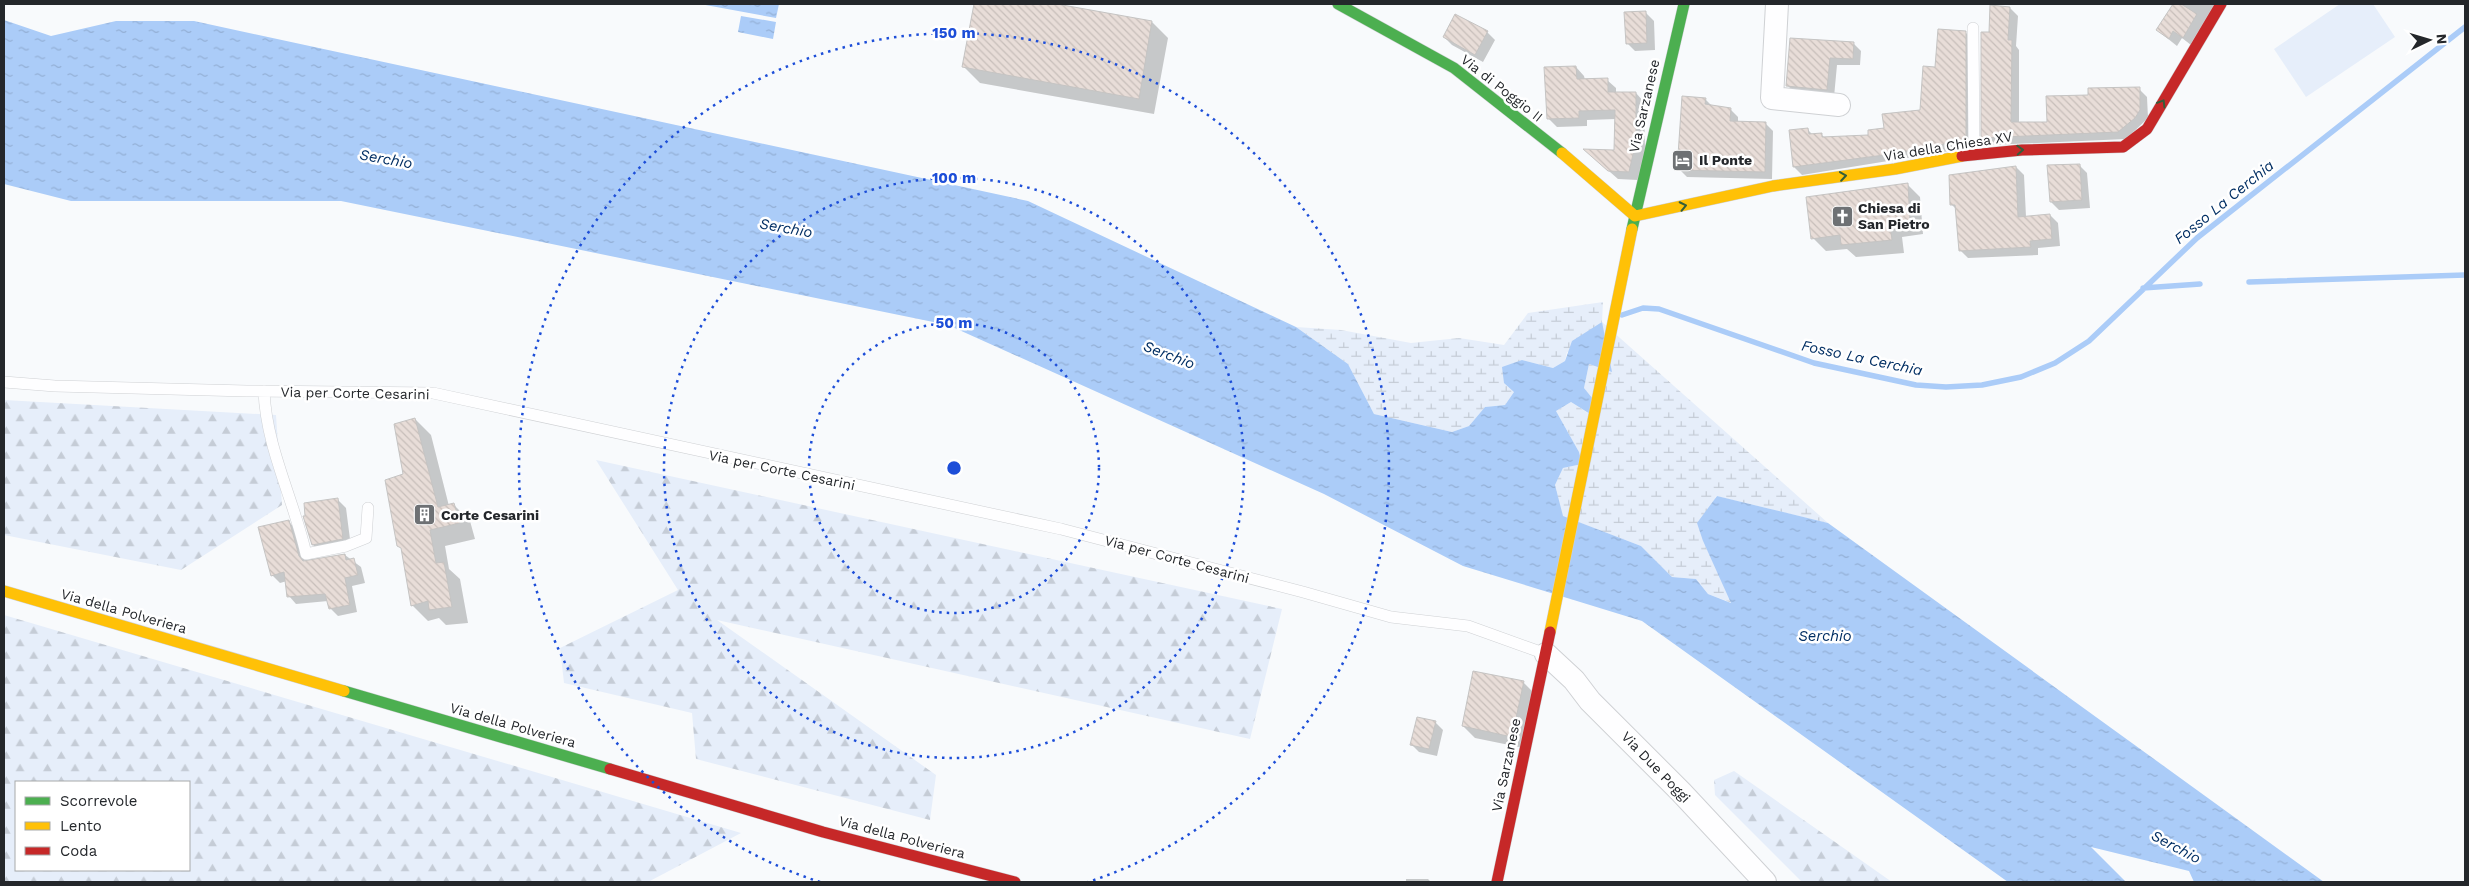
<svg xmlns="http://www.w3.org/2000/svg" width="2469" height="886" font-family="'Work Sans',sans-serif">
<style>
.forest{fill:url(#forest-firs);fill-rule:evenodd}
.wetland{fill:url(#wetland-marsh)}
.pitch{fill:#e6eefa}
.water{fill:url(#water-ripples)}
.shadow{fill:#0003}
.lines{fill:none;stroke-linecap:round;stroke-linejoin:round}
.stream{stroke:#abccf8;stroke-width:5.5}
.building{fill:url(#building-back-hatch);stroke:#c5c4c3}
.lane-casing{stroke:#cfd1d4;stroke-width:12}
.street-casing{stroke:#cfd1d4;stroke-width:24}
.fast-casing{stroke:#cfd1d4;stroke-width:12}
.slow-casing{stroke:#cfd1d4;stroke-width:12}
.jam-casing{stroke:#cfd1d4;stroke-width:12}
.lane{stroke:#fefeff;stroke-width:11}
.street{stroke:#fefeff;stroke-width:22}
.fast{stroke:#4caf50;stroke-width:11}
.slow{stroke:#ffc107;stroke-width:11}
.jam{stroke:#c62828;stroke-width:11}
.oneway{stroke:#345d3a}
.ring{fill:none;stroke:#1d4ed8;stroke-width:2.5;stroke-dasharray:2.5 5}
.labels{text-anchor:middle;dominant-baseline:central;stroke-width:5;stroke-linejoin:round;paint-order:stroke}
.street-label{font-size:14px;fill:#24272b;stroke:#fff}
.poi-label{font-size:14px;font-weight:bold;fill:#24272b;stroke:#fff;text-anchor:start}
.water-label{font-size:15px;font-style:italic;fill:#002e63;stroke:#fff}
.centre{fill:#1d4ed8;stroke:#fff;stroke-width:2.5}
.ring-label{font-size:15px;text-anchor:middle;font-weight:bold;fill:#1d4ed8;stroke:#fff;stroke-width:5;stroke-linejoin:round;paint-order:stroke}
</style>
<defs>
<pattern id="forest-firs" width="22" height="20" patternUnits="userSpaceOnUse" patternTransform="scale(1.25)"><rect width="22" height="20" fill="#e6eefa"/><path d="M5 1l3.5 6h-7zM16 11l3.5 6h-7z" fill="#c5ccd6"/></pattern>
<pattern id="wetland-marsh" width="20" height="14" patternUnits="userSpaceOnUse" patternTransform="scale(1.25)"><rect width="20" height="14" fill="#e6eefa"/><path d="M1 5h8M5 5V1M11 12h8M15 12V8" fill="none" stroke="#c5ccd6"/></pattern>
<pattern id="water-ripples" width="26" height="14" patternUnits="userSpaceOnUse" patternTransform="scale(1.25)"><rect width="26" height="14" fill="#abccf8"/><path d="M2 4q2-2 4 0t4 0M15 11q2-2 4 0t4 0" fill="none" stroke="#93afd5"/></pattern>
<pattern id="building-back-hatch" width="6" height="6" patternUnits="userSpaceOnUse" patternTransform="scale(1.25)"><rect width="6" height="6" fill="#e8ddd8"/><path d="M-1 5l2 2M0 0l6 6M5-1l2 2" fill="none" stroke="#c7beba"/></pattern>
</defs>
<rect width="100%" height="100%" fill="#f8fafc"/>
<path class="forest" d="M4 400 276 415 282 505 181 570 4 535Z
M596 460 1282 609 1250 739 717 620 936 775 930 820 696 759 692 713 564 683 560 648 678 590Z
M4 615 741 833 648 882H4ZM16 782H189V870H16Z
M1734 771 1892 882H1802L1715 795 1714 780Z"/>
<path class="wetland" d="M1603 302 1602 322 1828 523 1716 496 1703 541 1732 603 1708 594 1696 579 1672 577 1641 546 1562 516 1555 485 1563 468 1581 464 1579 452 1556 411 1571 402 1597 419 1593 399 1584 388 1589 364 1611 372 1567 352 1565 361 1553 368 1522 360 1514 392 1505 405 1485 407 1469 426 1452 432 1374 414 1348 364 1296 327 1341 330 1411 343 1459 338 1504 345 1528 313Z"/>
<path class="pitch" d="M2340 4H2373L2395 37 2306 97 2274 49Z"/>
<path class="water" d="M700 4H779L776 18Z
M741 16 776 22 773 39 738 32Z
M4 20 51 36 116 21H194L1028 201 1296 327 1348 364 1374 414 1452 432 1469 426 1485 407 1505 405 1514 392 1504 383 1502 367 1522 360 1553 368 1565 361 1572 341 1602 322 1612 372 1589 364 1584 388 1593 399 1598 419 1571 402 1556 411 1579 452 1582 464 1563 468 1555 485 1563 516 1641 546 1672 577 1696 579 1708 594 1731 603 1703 541 1697 523 1717 496 1828 523 2324 882H2194L2189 871 2091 847 2126 882H2008L1642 621 1463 566 1324 494 948 325 341 201H71L4 184Z"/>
<path class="shadow" d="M975 4H1050L1152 22 1168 38 1154 114 980 83 964 67Z
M2174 4H2216L2191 45 2182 38 2177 46 2157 30Z
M2010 8 2018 16 2016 46 2019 50V124L2048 123 2089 96 2139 89 2147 97 2148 118 2126 139 1991 145 1983 137 1990 34Z
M1646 13 1654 21 1655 50 1635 51 1627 43Z
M1487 32 1495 40 1483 62 1452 45 1444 37Z
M1965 32 1973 40 1974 147 1802 175 1794 167 1790 132 1808 130 1813 135 1821 134 1825 138 1869 136 1921 111 1937 69Z
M1791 39 1853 43 1861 51 1860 65H1837L1834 97 1795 93 1788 86Z
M1576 67 1584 76 1585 80H1607L1616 88V93H1636L1644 102 1645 150 1638 180 1618 179 1586 151 1615 152 1616 119 1587 120V126L1557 127 1548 118Z
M1705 99 1713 107 1730 109 1738 117V122L1765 123 1773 131 1772 179 1687 177 1679 169Z
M2079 165 2087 173 2090 208 2059 210 2051 202Z
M2016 167 2024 175 2026 217 2050 215 2058 223 2060 246 2038 248V255L1968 258 1960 250 1957 210 1951 204Z
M1907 184 1920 197 1923 234 1902 237 1904 253 1856 257 1847 249 1826 251 1813 238Z
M415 419 431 435 449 506 454 505 470 521 475 539 445 546 449 569 460 579 468 623 446 625 439 618 428 621 412 605 405 475Z
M338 500 346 508 351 547 321 553 313 545Z
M288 521 296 529 305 562 345 555 361 567 365 583 352 586 357 612 338 616 330 608 328 601 296 604 289 596 287 581 280 583 272 575Z
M1523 682 1535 694 1524 748 1475 738 1463 726Z
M1435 722 1443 730 1437 756 1419 752 1411 744Z
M1406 879H1428L1431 882H1406Z"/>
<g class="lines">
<path class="stream" d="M2249 282 2465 275
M2143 288 2200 284
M1622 315 1643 308 1659 309 1814 363 1916 385 1946 387 1982 385 2021 377 2055 363 2089 341 2197 238 2465 27"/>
</g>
<path class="building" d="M974 4H1057L1152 21 1139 99 962 67Z
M2173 4H2181L2197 14 2183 38 2173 31 2169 39 2156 30Z
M1990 5 2010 7 2008 40H2012L2011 122H2047L2046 96 2088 95V88L2140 87V110L2135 118 2118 132 1981 138V32H1989Z
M1646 11 1647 43 1626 44 1624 12Z
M1455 14 1488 31 1475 55 1443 37Z
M1938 29 1966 31V140L1892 154 1793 167 1789 130 1808 128 1809 134 1822 133V137L1868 135V130L1884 128 1882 114 1920 110 1923 66 1935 67Z
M1790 38 1854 42 1853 59 1830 58 1827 90 1786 86Z
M1576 66 1577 79 1608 78V92H1636V141L1629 172 1608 171 1583 149 1614 150 1615 110 1579 111V118L1547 119 1544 67Z
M1682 96 1706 98 1705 104 1731 108 1730 121 1766 122 1765 172 1677 170Z
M2080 164 2082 200 2050 202 2047 165Z
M2016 166 2018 217 2050 214 2052 239 2030 241 2031 247 1959 251 1955 205H1950L1949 175Z
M1908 183 1910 222 1890 224 1892 240 1841 245 1840 235 1811 239 1806 197Z
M415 418 438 507 454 503 460 523 430 530 436 563 444 562 452 607 429 610 428 601 411 606 401 548 397 546 385 480 403 474 394 424Z
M338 498 343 539 312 545 303 516H305L304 503Z
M289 520 299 556 303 561 345 554 346 560 354 558 358 575 345 578 350 605 329 609 325 594 287 597 284 572 271 576 258 527Z
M1473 671 1524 681 1512 737 1462 726Z
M1417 717 1436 721 1429 749 1410 745Z"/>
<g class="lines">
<defs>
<path id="lane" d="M1973 28 1974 154
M4 382 55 386 247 391 433 393 1061 529 1303 592 1391 617 1468 626 1546 654
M264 391C266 447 294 500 306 554L346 546 366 538 368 508"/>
<path id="street" d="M1777 4 1772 98 1839 105
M1546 654 1574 680 1590 701 1681 792 1765 882"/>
<path id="fast" d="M1338 4 1454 68 1562 153
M1632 229 1684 4
M344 691 610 769"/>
<path id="slow" d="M1562 153 1635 216 1773 186 1895 169 1962 156
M4 591 344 691
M1550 632 1632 229"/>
<path id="jam" d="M1962 156 2022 150 2123 147 2147 129 2221 4
M610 769 823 832 1015 882
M1497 882 1550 632"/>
</defs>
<use href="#lane" class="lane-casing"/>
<use href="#street" class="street-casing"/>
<use href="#fast" class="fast-casing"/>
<use href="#slow" class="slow-casing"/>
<use href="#jam" class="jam-casing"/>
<use href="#lane" class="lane"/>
<use href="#street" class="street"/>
<use href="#fast" class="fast"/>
<use href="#slow" class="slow"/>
<use href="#jam" class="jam"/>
</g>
<defs><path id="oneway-chevron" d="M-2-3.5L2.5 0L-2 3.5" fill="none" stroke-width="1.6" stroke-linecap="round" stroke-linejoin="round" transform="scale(1.25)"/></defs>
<g class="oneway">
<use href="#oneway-chevron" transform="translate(2162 103) rotate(-59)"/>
<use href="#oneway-chevron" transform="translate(2020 150) rotate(-3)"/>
<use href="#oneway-chevron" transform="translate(1843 176) rotate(-8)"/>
<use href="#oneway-chevron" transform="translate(1683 206) rotate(-12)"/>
</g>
<g class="ring">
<circle cx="954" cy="468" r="145"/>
<circle cx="954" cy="468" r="290"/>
<path d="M820 882A435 435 0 1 1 1088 882"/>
</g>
<defs>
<symbol id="hotel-square" viewBox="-11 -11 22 22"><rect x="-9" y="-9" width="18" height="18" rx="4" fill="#6e7174" stroke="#fff"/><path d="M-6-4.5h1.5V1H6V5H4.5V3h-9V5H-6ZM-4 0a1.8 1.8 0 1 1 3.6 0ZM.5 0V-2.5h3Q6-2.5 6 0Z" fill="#fff"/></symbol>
<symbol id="church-square" viewBox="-11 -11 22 22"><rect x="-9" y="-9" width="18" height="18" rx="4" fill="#6e7174" stroke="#fff"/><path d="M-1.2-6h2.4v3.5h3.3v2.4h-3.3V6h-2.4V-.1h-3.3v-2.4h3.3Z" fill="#fff"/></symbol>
<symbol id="building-square" viewBox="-11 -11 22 22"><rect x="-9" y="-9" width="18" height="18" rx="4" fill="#6e7174" stroke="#fff"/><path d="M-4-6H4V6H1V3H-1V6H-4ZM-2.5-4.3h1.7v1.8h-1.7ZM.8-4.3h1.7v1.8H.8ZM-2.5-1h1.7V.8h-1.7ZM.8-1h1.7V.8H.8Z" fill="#fff"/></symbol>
</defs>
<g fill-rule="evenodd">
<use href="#hotel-square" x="1670" y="148" width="25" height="25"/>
<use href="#church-square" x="1830" y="204" width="25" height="25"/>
<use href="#building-square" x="412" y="502" width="25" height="25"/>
</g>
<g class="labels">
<g class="street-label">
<text transform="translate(1502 88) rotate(38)">Via di Poggio II</text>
<text transform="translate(1644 106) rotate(-77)">Via Sarzanese</text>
<text transform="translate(1948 146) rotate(-9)">Via della Chiesa XV</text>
<text transform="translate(355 393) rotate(1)">Via per Corte Cesarini</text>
<text transform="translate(782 470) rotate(12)">Via per Corte Cesarini</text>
<text transform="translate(1177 559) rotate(15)">Via per Corte Cesarini</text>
<text transform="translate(124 611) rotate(16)">Via della Polveriera</text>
<text transform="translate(513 725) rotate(16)">Via della Polveriera</text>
<text transform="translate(1506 765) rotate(-78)">Via Sarzanese</text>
<text transform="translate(1656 767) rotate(46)">Via Due Poggi</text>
<text transform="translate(902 837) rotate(15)">Via della Polveriera</text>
</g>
<g class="poi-label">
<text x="1699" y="160">Il Ponte</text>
<text x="1858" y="208">Chiesa di<tspan x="1858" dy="16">San Pietro</tspan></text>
<text x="441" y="515">Corte Cesarini</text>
</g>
<g class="water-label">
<text transform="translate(386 159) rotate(10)">Serchio</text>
<text transform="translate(2224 202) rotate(-39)">Fosso La Cerchia</text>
<text transform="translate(786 228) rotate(10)">Serchio</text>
<text transform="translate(1169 355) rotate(21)">Serchio</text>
<text transform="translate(1862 358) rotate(12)">Fosso La Cerchia</text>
<text x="1825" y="636">Serchio</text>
<text transform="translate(2176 847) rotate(28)">Serchio</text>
</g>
</g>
<circle cx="954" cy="468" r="8" class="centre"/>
<g class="ring-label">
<text x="954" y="38">150 m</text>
<text x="954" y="183">100 m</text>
<text x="954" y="328">50 m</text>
</g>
<rect width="2469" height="886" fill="none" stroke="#24272b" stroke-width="10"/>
<rect x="15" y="781" width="175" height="90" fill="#ffffff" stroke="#a7a9aa"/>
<rect x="25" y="797" width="25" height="8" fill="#4caf50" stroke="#a7a9aa"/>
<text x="60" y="806" font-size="15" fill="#24272b">Scorrevole</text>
<rect x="25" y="822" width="25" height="8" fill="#ffc107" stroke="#a7a9aa"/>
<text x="60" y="831" font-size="15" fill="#24272b">Lento</text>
<rect x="25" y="847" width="25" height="8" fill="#c62828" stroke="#a7a9aa"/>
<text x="60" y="856" font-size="15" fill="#24272b">Coda</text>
<g transform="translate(2429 40) rotate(85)" stroke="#ffffff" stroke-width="4" paint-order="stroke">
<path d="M0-4L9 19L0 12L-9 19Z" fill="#24272b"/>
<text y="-8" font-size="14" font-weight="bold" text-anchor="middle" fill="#24272b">N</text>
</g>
</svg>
